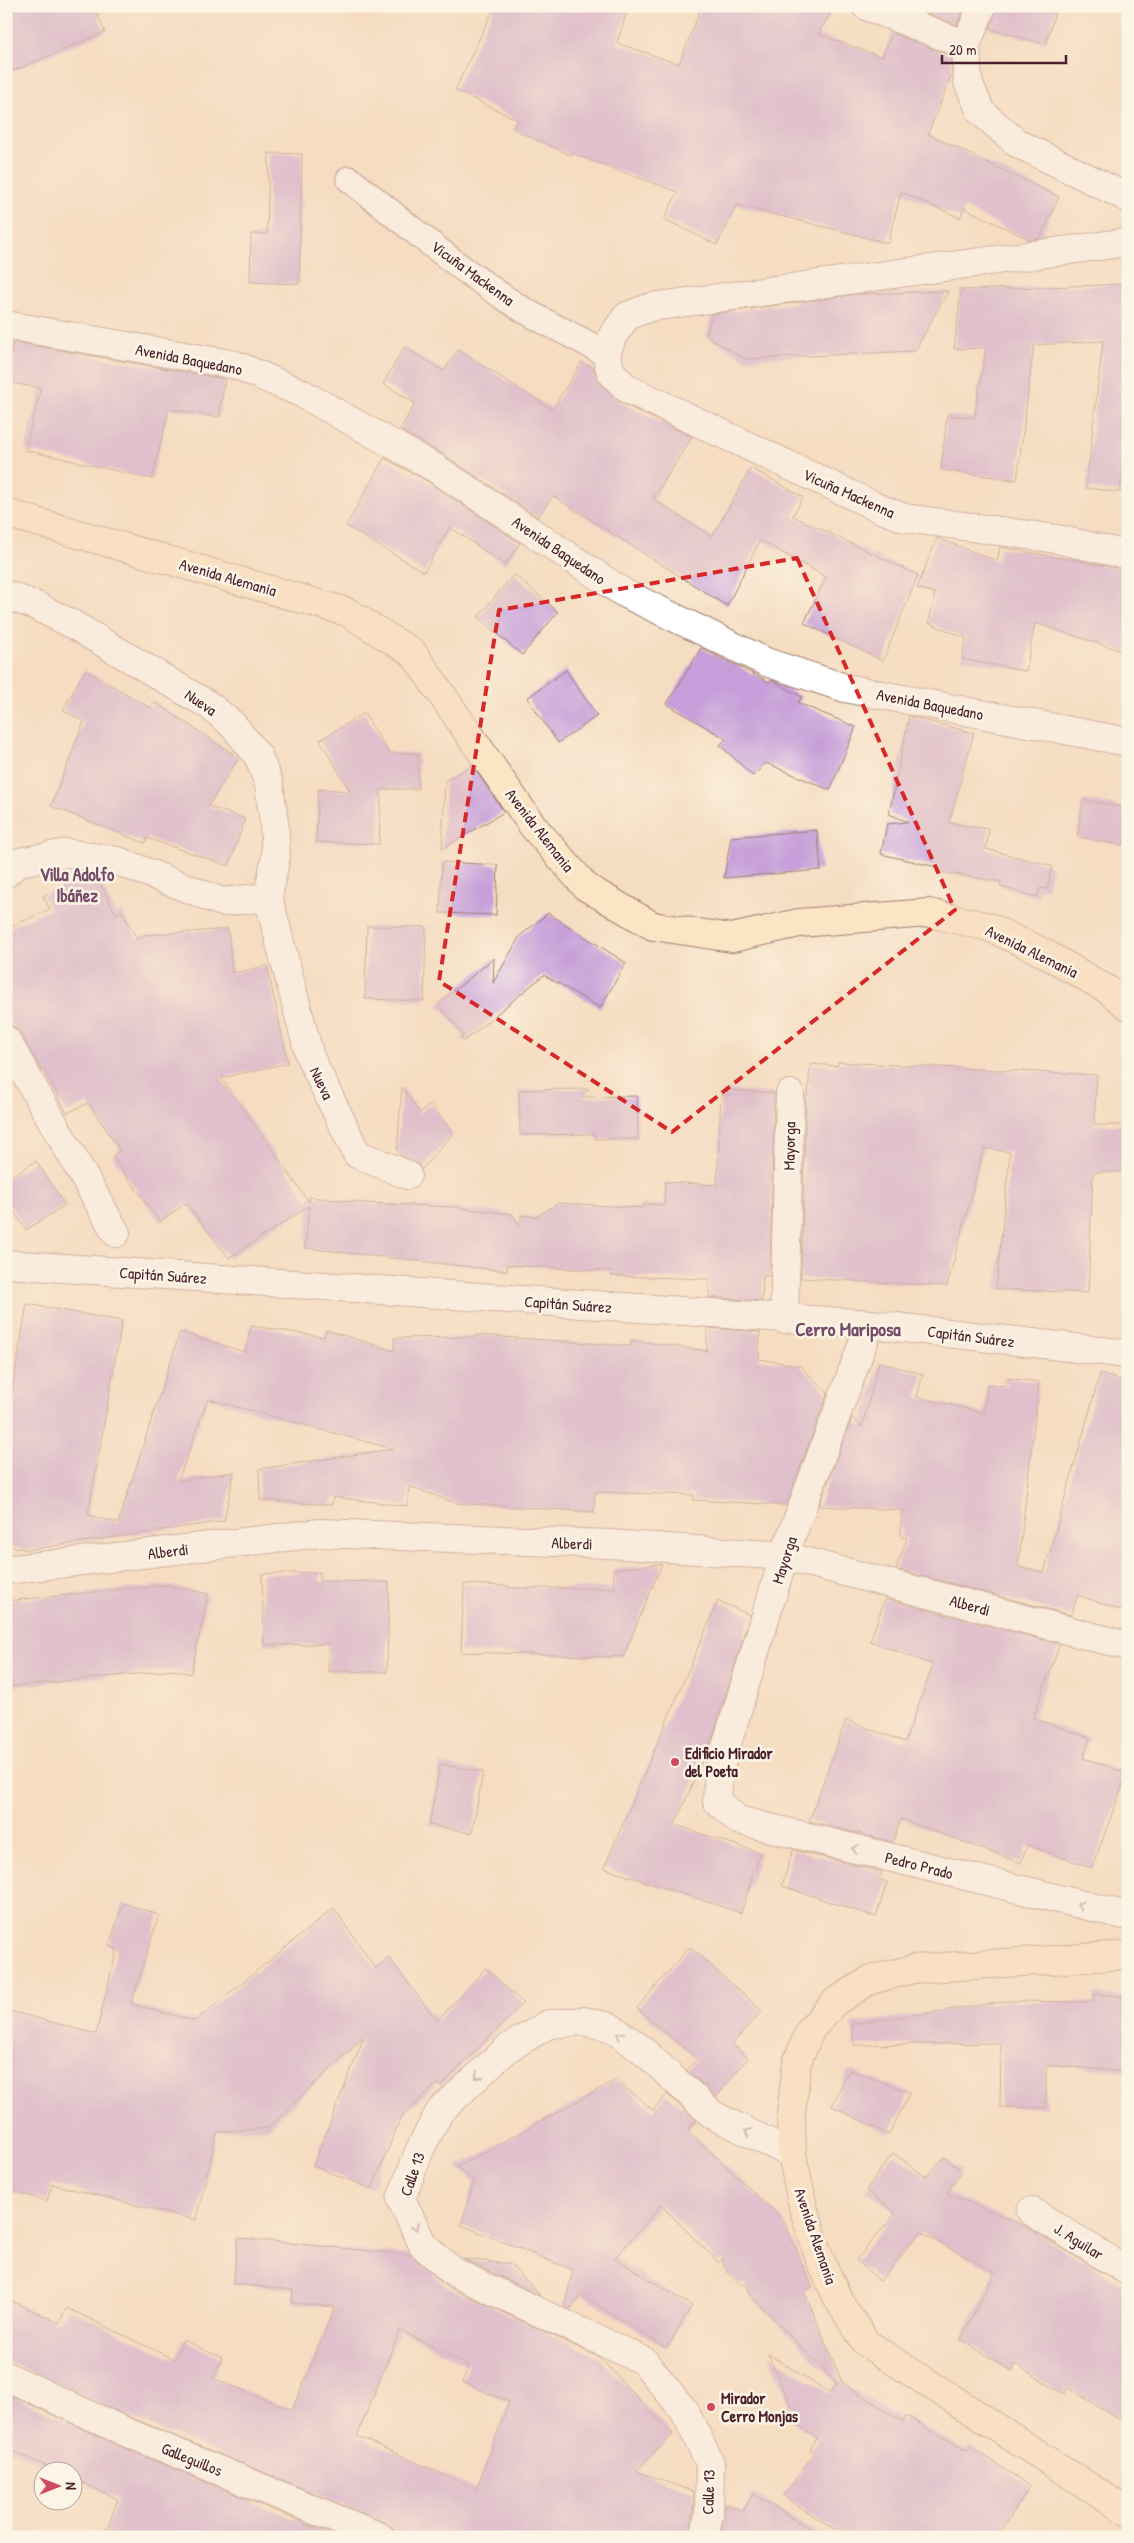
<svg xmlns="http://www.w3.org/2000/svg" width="1134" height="2543" font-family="'Patrick Hand',sans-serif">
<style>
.building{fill:#c69ed9;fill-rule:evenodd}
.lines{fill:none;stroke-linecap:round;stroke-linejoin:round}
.service-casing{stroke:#a07e76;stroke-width:28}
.minor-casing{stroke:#a07e76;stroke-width:30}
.tertiary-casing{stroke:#a07e76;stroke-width:30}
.secondary-casing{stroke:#a07e76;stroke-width:30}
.service{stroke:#fff;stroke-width:25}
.minor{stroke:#fff;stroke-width:28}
.tertiary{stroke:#fff;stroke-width:28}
.secondary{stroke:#fce5c4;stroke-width:28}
.oneway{stroke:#ae9aa0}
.marked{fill:none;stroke:#d62828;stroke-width:4;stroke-dasharray:10 6;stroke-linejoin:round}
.poi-dot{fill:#d1495b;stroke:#fcf5e5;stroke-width:2}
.labels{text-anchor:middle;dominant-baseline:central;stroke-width:5;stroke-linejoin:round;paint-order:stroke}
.street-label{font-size:16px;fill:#4a1f2b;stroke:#fcf5e5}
.poi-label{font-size:16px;font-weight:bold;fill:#4a1f2b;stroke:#fcf5e5;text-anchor:start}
.neighbourhood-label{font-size:18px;font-weight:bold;fill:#754b68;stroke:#fcf5e5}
.quarter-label{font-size:19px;font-weight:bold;fill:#754b68;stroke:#fcf5e5}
</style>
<rect width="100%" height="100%" fill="#fcf5e5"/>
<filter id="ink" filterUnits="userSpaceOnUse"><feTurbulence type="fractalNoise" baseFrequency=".02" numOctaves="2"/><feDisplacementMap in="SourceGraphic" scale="10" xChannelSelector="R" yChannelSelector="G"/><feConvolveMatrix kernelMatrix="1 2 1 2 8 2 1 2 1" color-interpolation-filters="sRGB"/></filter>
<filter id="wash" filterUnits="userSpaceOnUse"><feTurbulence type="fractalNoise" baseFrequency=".0096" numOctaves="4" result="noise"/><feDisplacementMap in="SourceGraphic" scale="20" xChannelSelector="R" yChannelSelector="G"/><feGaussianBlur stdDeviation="1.12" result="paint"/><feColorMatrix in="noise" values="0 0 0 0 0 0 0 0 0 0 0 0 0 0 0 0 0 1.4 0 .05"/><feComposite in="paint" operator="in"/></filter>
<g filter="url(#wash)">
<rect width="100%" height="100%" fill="#f5ddc1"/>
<g id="blocks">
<path class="building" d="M6 6H94L105 32 6 74Z
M495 6H629L617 43 679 64 702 6H835L818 34 882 57 892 33 951 56 952 74 928 134 1059 197 1040 238 1030 240 964 208 960 218 901 192 888 243 737 205 717 245 664 219 678 192 571 153 570 155 513 129 518 120 455 90Z
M910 6H965L957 25Z
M997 6H1057L1046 44 990 29Z
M269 153 302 154 299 284 250 282 251 234H267Z
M1128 284V427L1120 492 1086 488 1103 341 1034 345 1017 480 941 470 947 415 974 418 986 348 954 349 961 290Z
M948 291 915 351 745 359 706 336 712 314 859 294Z
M13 342 225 379 219 417 169 409 152 479 25 450 41 388 6 382Z
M404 347 444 371 458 350 552 409 582 362 594 369 600 383 619 402 692 437 653 499 712 537 751 468 803 497 793 516 918 575 883 661 804 623 826 577 760 540 727 606 553 496 538 517 444 455 400 430 415 403 383 384Z
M384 458 427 481 520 543 505 565 450 527 424 572 346 526Z
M937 538 997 561 1000 547 1128 570V653L1035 623 1026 671 962 659 966 638 929 623 935 593 917 588Z
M514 574 558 612 522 655 478 617Z
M701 648 769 682 772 680 802 697 798 703 856 727 830 790 766 763 753 776 720 745 726 739 667 704Z
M85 670 151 708 155 702 239 758 208 806 245 819 229 866 147 838 145 843 51 806 84 722 63 710Z
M566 670 597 716 558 743 527 698Z
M364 713 389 753H418V789H381L379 844 316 842 318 789 350 791 320 740Z
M909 716 974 733 949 823 989 829 986 849 1052 866 1047 889 1040 888 1037 897 1000 887 1001 882 940 872 941 868 881 854 887 824 908 822 889 814Z
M472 765 504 812 442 849 445 781Z
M1083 800 1128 808V846L1077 837Z
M817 830 821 870 724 878 731 837Z
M442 862 498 865 496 915 440 913Z
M91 873H95L116 914 122 911 137 939 144 935 228 929 232 973 267 966 288 1063 221 1078 309 1202V1197L366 1203 452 1207 512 1214 521 1226V1215L536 1217 558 1203 643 1208V1204L664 1205 665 1182 717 1185 721 1095H730L726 1090 774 1093 770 1276H763L762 1301 709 1297V1279L611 1276V1271L507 1265V1271L305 1248 309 1206 229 1258 186 1203 160 1222 112 1156 120 1150 88 1103 67 1113 44 1070 42 1071 20 1032 14 1027 6 1024V929L50 909 43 896Z
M548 913 626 963 600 1008 544 975 464 1041 461 1039 463 1035 438 1004 494 958 493 983 520 936Z
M367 926 426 927 424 1001 365 999Z
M838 1062 1097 1075 1094 1125H1128V1172H1093L1088 1293 996 1289 1010 1152 984 1148 947 1286 801 1278 806 1095H808L810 1064 837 1066Z
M6 1072 13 1084 6 1087Z
M402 1087 420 1113 431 1104 453 1134 421 1170 419 1165 402 1156 397 1150Z
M589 1089 582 1097 637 1096 638 1139H595V1134L520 1135 519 1090Z
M36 1161 65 1205 26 1230 6 1200V1180Z
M27 1304 122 1321 88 1515 118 1523 180 1332 245 1352 251 1326 324 1337 326 1330 394 1351V1338L476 1337V1335L630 1346 631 1340 707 1351V1328L760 1332 759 1359 800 1366 828 1393 786 1505 693 1500 694 1495 595 1492 594 1512 456 1503 409 1486 407 1506 333 1497 332 1505 260 1500 259 1469 393 1449 208 1399 178 1481 234 1472 224 1521 28 1550 6 1545V1426Z
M879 1362 923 1374 917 1397 984 1413 987 1384 1006 1386V1378L1039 1382 1018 1567 1044 1572 1100 1374 1128 1382V1613L1078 1595 1071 1615 896 1569 907 1538 901 1537V1510L819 1506 852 1417 862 1427Z
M662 1564 623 1657 461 1652 464 1584 509 1586V1588H615L613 1569Z
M320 1572V1581L389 1582 387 1672 328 1671V1644L264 1645 262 1574Z
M167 1585 208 1594 191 1674 174 1670 6 1687V1601Z
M885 1599 1060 1644 1033 1718 1090 1738 1083 1758 1127 1773 1092 1868 1027 1845 1021 1863 901 1819 893 1842 809 1821 846 1720 905 1742 933 1665 870 1641Z
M718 1601 750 1615 714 1733 675 1825 760 1853 741 1913 604 1868Z
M440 1764 483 1772 472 1833 429 1825Z
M793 1850 882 1872 879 1879 887 1882 876 1917 782 1886Z
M123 1903 159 1915 131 2004 195 2021 334 1908 375 1968 389 1958 437 2021 486 1968 523 2003 441 2086 438 2083 401 2117 372 2189 313 2166 364 2037 268 2128 217 2132 196 2220 52 2184 47 2201 6 2189V2010L96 2034 117 1949 109 1946Z
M690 1947 762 2011 732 2044 748 2058 716 2097 687 2070 697 2059 637 2008Z
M1094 1994 1128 1997V2072L1046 2065V2108L1000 2107 1001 2043 854 2045 852 2024 1009 2001 1094 2002Z
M849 2070 910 2092 889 2135 832 2106Z
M616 2080 653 2110 667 2094 696 2120 688 2130 784 2221 812 2287 804 2291 842 2382 903 2422 906 2416 967 2451 970 2447 1030 2486 998 2537H847L783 2496 815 2452 810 2450 817 2438 784 2416 791 2406 768 2354 830 2393 837 2384 750 2295 745 2283 741 2285 727 2272 722 2259 719 2263 661 2205 615 2258 692 2306 666 2348 582 2295 570 2309 564 2307 573 2270 461 2225 474 2181 457 2167Z
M893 2153 926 2177 944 2157 962 2171 947 2193 1025 2226 1128 2288V2424L1068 2388 1064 2394 1015 2364 1011 2371 961 2339 995 2272 920 2232 880 2281 856 2260 896 2213 866 2190Z
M238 2238 411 2255 446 2286 599 2357 673 2435 636 2471 694 2492 693 2513 689 2537H395L393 2528 386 2523 127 2416 6 2361V2298L59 2323 67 2308 175 2360 183 2340 222 2358 213 2378 292 2410 335 2307 292 2303 293 2290 233 2284ZM400 2330 469 2366 462 2382 509 2402 476 2489 357 2436Z
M463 2259 510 2264 540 2295Z
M6 2393 115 2444 338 2537H104L118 2499 72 2478V2470H55L6 2448Z
M753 2494 824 2537H720L725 2504 743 2511Z"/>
</g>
</g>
<g filter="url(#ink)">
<use href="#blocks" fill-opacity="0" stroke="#a07e76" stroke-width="1"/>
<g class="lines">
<defs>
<path id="service" d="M349 179C405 223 461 271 522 309 549 325 579 338 606 354"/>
<path id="minor" d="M866 6 966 45
M982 6 966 45 968 82 981 112 1017 143 1128 198
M1128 242 651 307 627 316 613 335 606 354 611 372 626 388 881 509 905 518 1057 539 1128 555
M6 595 34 605 72 624 210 706 233 725 258 756 269 784 274 822 276 855 268 897 310 1057 357 1154 407 1175
M6 873 19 862 67 853 118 861 222 902 268 897
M6 1040 116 1233
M784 1319 790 1094
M870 1324 784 1556 719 1770 717 1801 738 1820 1128 1916
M6 1570 320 1533 609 1544 784 1556 1128 1646
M1031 2211 1128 2271
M6 2376 121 2430 380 2537
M704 2537 709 2515 710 2463 685 2412 644 2361 453 2272 423 2245 401 2199 420 2149 440 2111 508 2048 549 2024 583 2021 610 2027 640 2048 713 2115 792 2154"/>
<path id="tertiary" d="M6 325 236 365 301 393 435 468 624 593 766 662 845 688 1128 742
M6 1264 870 1324 1128 1354"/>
<path id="secondary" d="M6 513 347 612 413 653 532 825 586 887 653 926 732 938 799 923 929 913 989 927 1046 954 1108 990 1128 1006
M1128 1955 913 1969 870 1980 835 2002 810 2030 797 2062 791 2114 792 2154 803 2207 819 2257 839 2301 866 2343 1128 2512"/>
</defs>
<use href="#service" class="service-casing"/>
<use href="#minor" class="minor-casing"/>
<use href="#tertiary" class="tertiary-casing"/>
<use href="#secondary" class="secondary-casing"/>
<use href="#service" class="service"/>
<use href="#minor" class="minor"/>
<use href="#tertiary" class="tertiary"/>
<use href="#secondary" class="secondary"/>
</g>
<defs><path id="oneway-chevron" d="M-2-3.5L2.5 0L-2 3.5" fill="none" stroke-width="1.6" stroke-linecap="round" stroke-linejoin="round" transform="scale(1.25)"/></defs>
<g class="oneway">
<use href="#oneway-chevron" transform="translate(855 1849) rotate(-166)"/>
<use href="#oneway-chevron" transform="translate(1080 1905) rotate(-166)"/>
<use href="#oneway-chevron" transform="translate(620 2035) rotate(-145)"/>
<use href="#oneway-chevron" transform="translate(478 2076) rotate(137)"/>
<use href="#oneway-chevron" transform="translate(748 2132) rotate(-155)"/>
<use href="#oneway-chevron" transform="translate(415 2227) rotate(64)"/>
</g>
</g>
<path d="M0 0H1134V2543H0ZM797 558 955 910 672 1132 439 981 499 610Z" fill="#f5ddc1" fill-opacity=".55" fill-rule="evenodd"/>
<path class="marked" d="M797 558 955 910 672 1132 439 981 499 610Z"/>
<g class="poi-dot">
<circle cx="675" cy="1762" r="5"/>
<circle cx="711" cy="2407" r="5"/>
</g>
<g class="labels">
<g class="street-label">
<text transform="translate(473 273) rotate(36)">Vicuña Mackenna</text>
<text transform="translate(189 359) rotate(11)">Avenida Baquedano</text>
<text transform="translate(849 493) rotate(24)">Vicuña Mackenna</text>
<text transform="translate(559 550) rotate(34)">Avenida Baquedano</text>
<text transform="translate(228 577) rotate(16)">Avenida Alemania</text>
<text transform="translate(201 702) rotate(34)">Nueva</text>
<text transform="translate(930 704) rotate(11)">Avenida Baquedano</text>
<text transform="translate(540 830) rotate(52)">Avenida Alemania</text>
<text transform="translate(1032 951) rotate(26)">Avenida Alemania</text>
<text transform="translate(322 1083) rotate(64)">Nueva</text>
<text transform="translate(789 1146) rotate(-89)">Mayorga</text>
<text transform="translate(163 1275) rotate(4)">Capitán Suárez</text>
<text transform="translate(568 1304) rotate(4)">Capitán Suárez</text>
<text transform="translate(971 1336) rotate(7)">Capitán Suárez</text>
<text transform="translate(572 1543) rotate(2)">Alberdi</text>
<text transform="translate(168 1551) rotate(-7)">Alberdi</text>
<text transform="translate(784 1560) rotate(-72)">Mayorga</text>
<text transform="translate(970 1605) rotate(15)">Alberdi</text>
<text transform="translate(919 1865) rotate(14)">Pedro Prado</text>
<text transform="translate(412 2174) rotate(-71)">Calle 13</text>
<text transform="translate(816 2236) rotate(71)">Avenida Alemania</text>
<text transform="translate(1079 2241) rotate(32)">J. Aguilar</text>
<text transform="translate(192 2459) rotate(22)">Galleguillos</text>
<text transform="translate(708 2492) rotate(-88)">Calle 13</text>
</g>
<g class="poi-label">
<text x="685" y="1753">Edificio Mirador<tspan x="685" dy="18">del Poeta</tspan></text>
<text x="721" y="2398">Mirador<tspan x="721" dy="18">Cerro Monjas</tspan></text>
</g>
<g class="neighbourhood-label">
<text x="77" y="874">Villa Adolfo<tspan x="77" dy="21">Ibáñez</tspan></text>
</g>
<g class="quarter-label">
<text x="848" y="1329">Cerro Mariposa</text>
</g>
</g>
<rect width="1134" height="2543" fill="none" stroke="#fcf5e5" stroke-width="25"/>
<g transform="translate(58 2486) rotate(90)"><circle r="24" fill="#fcf5e5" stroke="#b59f9b"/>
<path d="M0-4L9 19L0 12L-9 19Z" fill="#d1495b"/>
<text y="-8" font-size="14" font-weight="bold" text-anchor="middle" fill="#4a1f2b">N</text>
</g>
<path d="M942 55v8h124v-8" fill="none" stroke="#4a1f2b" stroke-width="2.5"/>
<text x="949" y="55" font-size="15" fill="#4a1f2b" stroke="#fcf5e5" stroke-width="4" paint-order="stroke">20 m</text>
</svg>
